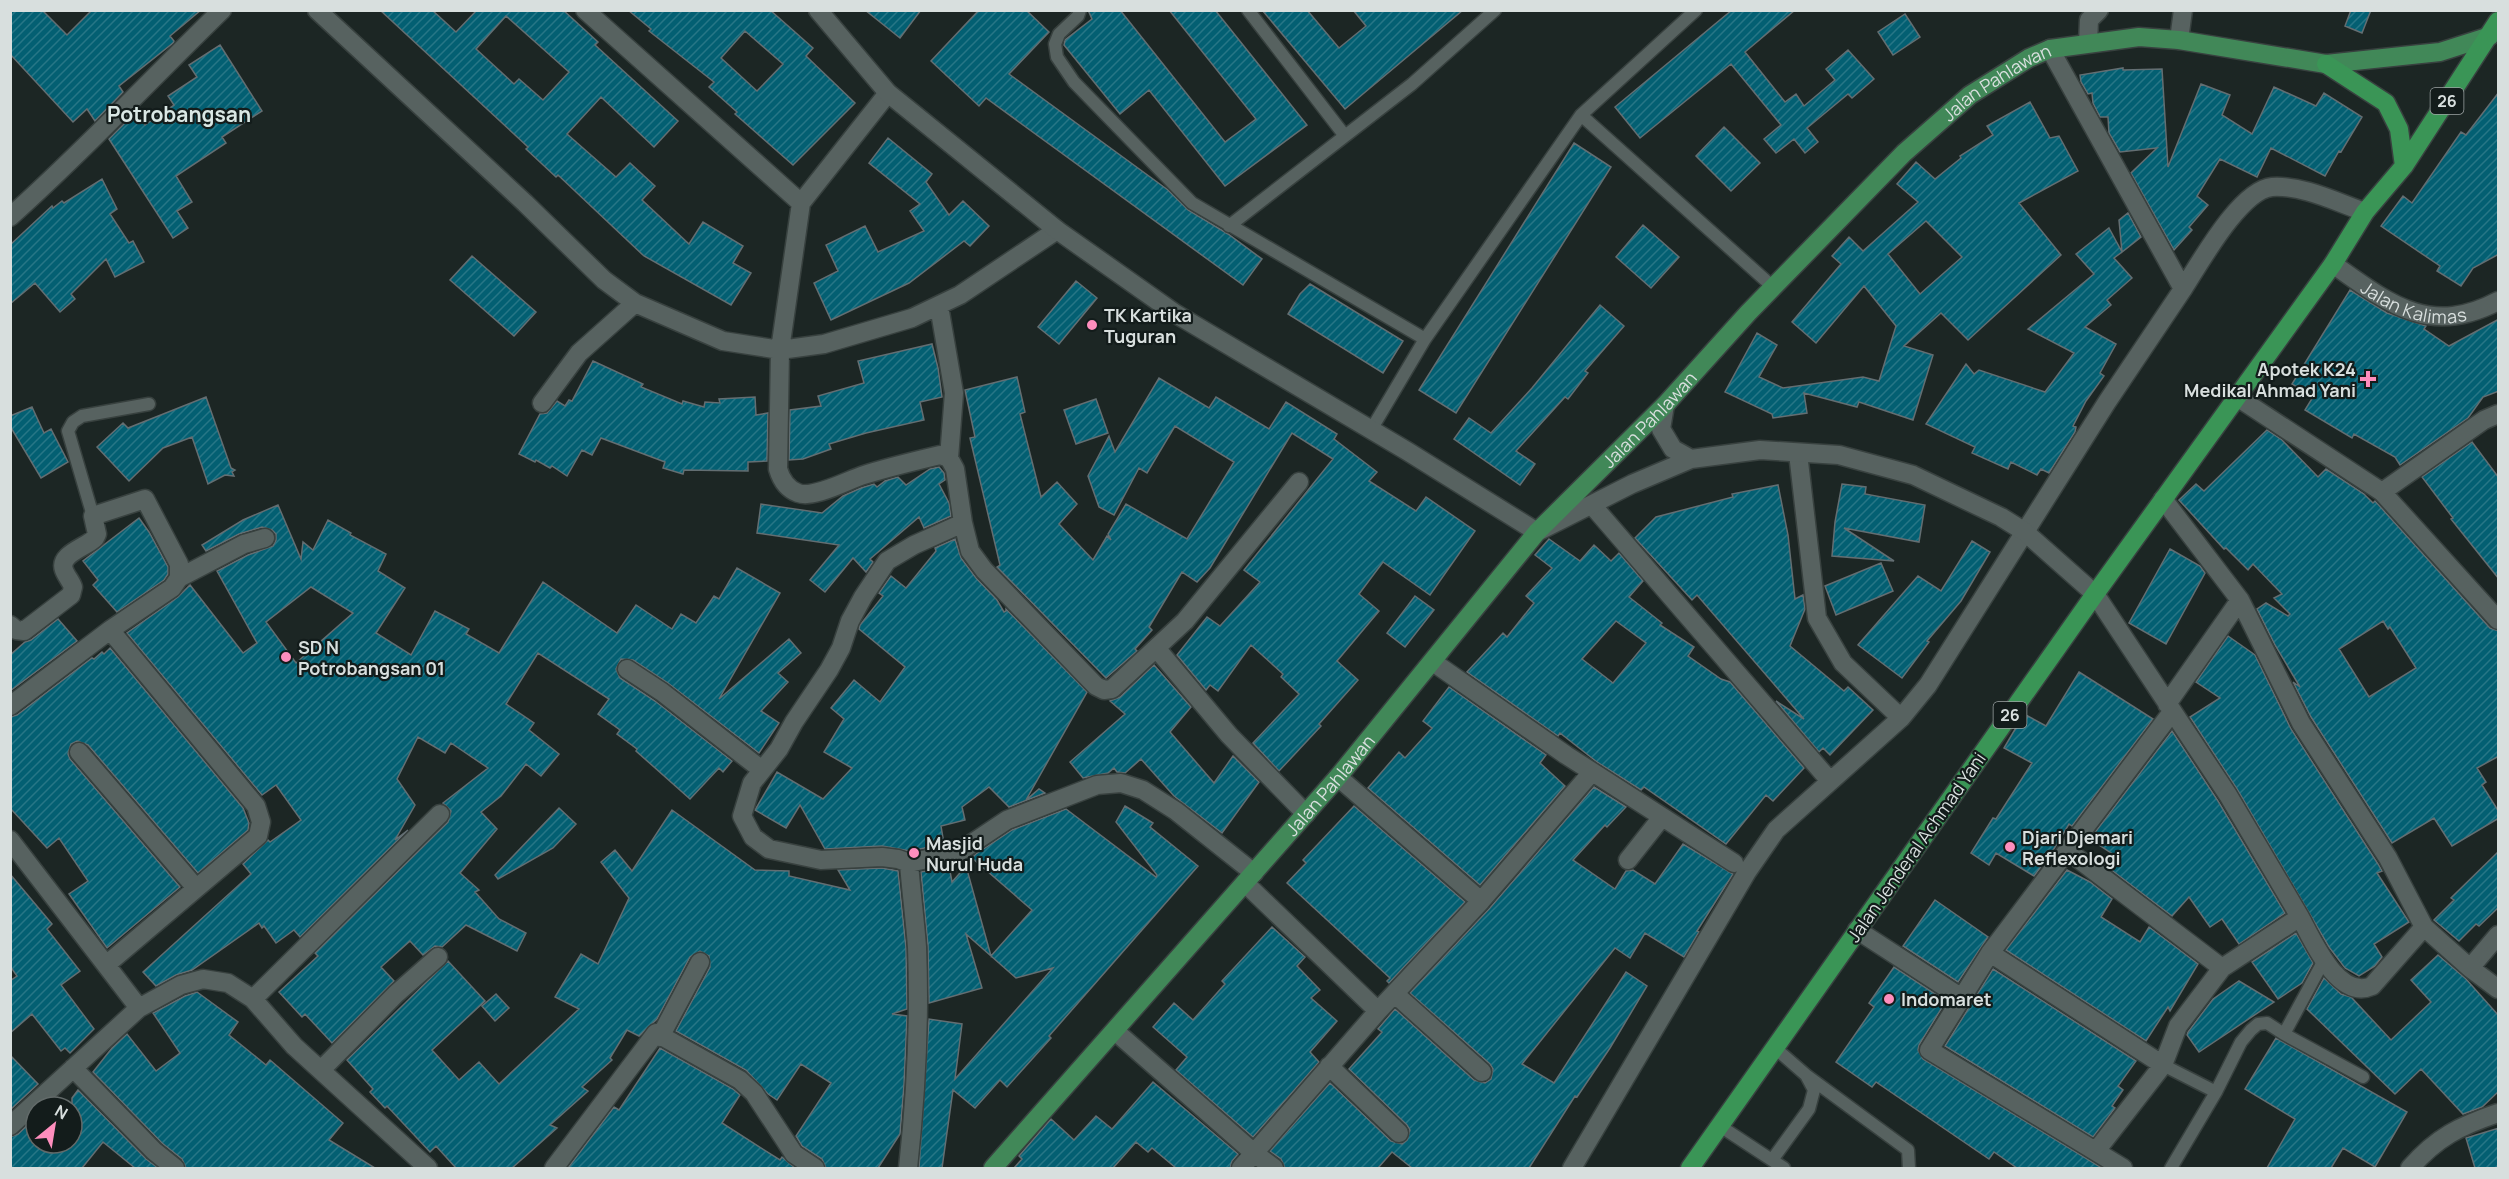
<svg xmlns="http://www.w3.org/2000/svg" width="2509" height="1179" font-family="Manrope,sans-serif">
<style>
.building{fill:url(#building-hatch);stroke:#636e72;stroke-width:1.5;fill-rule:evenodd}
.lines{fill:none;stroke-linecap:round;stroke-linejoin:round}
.service-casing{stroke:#38413f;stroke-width:15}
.minor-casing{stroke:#38413f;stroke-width:21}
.tertiary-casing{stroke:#38413f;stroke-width:21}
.secondary-casing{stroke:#38413f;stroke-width:21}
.primary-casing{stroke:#38413f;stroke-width:21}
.trunk-casing{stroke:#38413f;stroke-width:21}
.service{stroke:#576260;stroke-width:12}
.minor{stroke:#576260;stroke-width:18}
.tertiary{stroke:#576260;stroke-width:18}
.secondary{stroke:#576260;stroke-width:18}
.primary{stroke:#418858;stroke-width:18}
.trunk{stroke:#3a9556;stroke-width:18}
.poi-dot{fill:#fe8ebd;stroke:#131c1b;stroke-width:2}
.labels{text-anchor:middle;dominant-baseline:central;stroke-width:4.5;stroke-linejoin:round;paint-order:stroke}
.shield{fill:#131c1b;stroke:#9da4a4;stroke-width:1.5}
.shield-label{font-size:16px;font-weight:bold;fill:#d8dfde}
.street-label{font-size:18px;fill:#d8dfde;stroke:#131c1b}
.poi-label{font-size:18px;font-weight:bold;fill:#d8dfde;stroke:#131c1b;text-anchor:start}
.quarter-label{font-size:21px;font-weight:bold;fill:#dae8e5;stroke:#131c1b}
</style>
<defs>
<pattern id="building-hatch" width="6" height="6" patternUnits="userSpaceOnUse" patternTransform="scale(1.5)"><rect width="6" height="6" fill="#035f72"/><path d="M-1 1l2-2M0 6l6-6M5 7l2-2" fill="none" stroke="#277686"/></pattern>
</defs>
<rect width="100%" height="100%" fill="#1c2624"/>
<path class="building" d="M10 10H42L67 35 92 10H201L170 36 174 41 173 43 119 86 123 92 95 121 87 109 73 122 10 54Z
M380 10H432L456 32 477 10H563L598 42 595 45 678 121 654 147 601 97 567 134 616 177 630 163 655 186 642 200 689 244 703 222 743 246 733 263 751 273 731 305 644 256 558 175 556 177 526 149 528 147ZM506 16 569 72 543 100 519 79 514 84 476 49Z
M628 10H770L813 48 806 56 855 103 793 165 735 114 737 112 709 87 714 82 649 31 651 29ZM745 31 783 64 757 91 721 58Z
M865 10H921L900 38Z
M979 10H1026L1049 32 1009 74 1168 190 1188 210 1228 234 1262 259 1243 285 986 98 979 106 931 61Z
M1088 10H1120L1225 142 1256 119 1169 10H1215L1307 125 1225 186 1149 90 1120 114 1064 45 1065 40 1092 19Z
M1262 10H1307L1339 48 1366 26 1353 10H1463L1345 109Z
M1732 10H1795L1745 52 1785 102 1796 94 1804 106 1835 80 1826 69 1848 50 1874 79 1852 98 1848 94 1807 128 1818 142 1805 153 1794 139 1776 153 1764 139 1781 125 1731 64 1640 138 1615 107Z
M2351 10H2371L2362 33 2345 26Z
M1905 14 1920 37 1893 55 1878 32Z
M220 45 262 111 222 137 226 143 176 176 192 202 177 211 188 228 173 238 109 139 136 112 145 125 174 105 168 96 197 77 189 65Z
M2123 68V70L2162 69 2168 167 2201 84 2230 95 2222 115 2252 134 2274 87 2316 106 2324 93 2362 117 2341 152 2339 151 2325 176 2271 148 2257 177 2220 159 2197 196 2208 205 2189 227 2192 230 2174 250 2131 173 2157 148 2120 152 2109 133 2108 117H2100L2093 103 2092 93 2088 94 2081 82 2080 75Z
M2499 92V254L2473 268 2461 286 2437 271 2440 266 2381 226 2403 196 2412 203 2461 132 2466 135Z
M2030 102 2050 138 2059 136 2078 171 2019 203 2061 255 1968 340 1941 313 1904 346 1933 355 1913 420 1859 402 1857 407 1804 393 1807 413 1773 418 1772 414 1725 392 1757 333 1777 345 1759 377 1783 388 1863 377 1879 381 1896 326 1864 286 1816 343 1792 322 1841 264 1832 256 1849 237 1863 251 1918 202 1897 184 1916 162 1935 179 1961 158 1960 156 1993 135 1987 126ZM1926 221 1962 257 1920 294 1888 254Z
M1724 127 1760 163 1731 191 1696 156Z
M888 138 932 174 926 182 949 215 963 201 989 226 970 246 964 241 909 283 831 320 814 283 838 271 826 245 865 226 878 252 924 231 910 211 920 204 869 163Z
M1574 143 1611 167 1456 413 1419 390Z
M102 179 117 209 110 214 129 243 133 241 144 262 115 277 106 259 71 294 75 299 60 312 35 283 10 304V245L52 206 53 208 62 201 64 203Z
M2128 213 2141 237 2122 252 2119 220Z
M1643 225 1679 257 1651 288 1616 257Z
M2109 228 2122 252 2114 258 2132 278 2107 300 2111 305 2085 327 2116 344 2100 373 2104 376 2086 401 2073 426 2076 427 2075 432 2049 473 2041 469 2037 475 2011 462 2008 469 1972 453 1975 447 1926 424 1966 364 1974 374 1979 370 2045 392 2074 353 2028 329 2094 274 2076 254Z
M472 256 536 312 514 336 450 280Z
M1076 281 1097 298 1059 344 1038 327Z
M1310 284 1403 341 1383 373 1288 314 1300 294Z
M2350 290 2387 313 2426 326 2424 329 2449 346 2499 319V391L2483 397 2468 418 2400 465 2395 457 2354 434 2352 438 2305 410 2313 397 2292 384Z
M1600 305 1624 326 1585 371 1588 373 1568 399 1565 397 1516 451 1535 464 1520 485 1454 439 1469 418 1491 433 1532 388Z
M932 344 938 368 942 397 920 402 924 420 866 433 829 444 831 449 803 459 789 460 790 410 821 406 818 396 864 383 858 361Z
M593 361 643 384 641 387 682 404 683 401 704 407 705 402 720 403 719 399 755 397 756 415 768 413 767 461 748 462V471L684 470 683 474 663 468 665 462 601 438 592 455 582 450 567 476 552 466 550 468 536 460 535 462 519 454 540 414 547 413 557 401 565 406 569 400 572 401Z
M1017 377 1025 412 1020 414 1041 497 1057 482 1077 504 1059 524 1093 560 1107 536 1111 540 1108 534 1126 504 1187 539 1234 462 1175 426 1147 473 1139 468 1114 515 1099 507 1088 476 1109 436 1115 452 1159 378 1209 408 1216 397 1269 429 1286 402 1337 434 1334 439 1377 472 1369 481 1416 511 1426 497 1475 531 1430 595 1383 562 1359 594 1379 611 1337 661 1358 680 1319 724 1321 726 1279 771 1253 743 1299 694 1281 677 1283 674 1251 645 1218 691 1210 685 1206 690 1177 655 1207 617 1220 626 1260 582 1244 570 1333 459 1292 433 1210 568 1197 582 1182 572 1149 627 1152 630 1135 649 1137 651 1106 678 997 567 1000 565 970 438 975 437 965 390Z
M206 397 231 468 235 470 232 472 234 476 225 475 208 484 192 437 163 448 129 481 97 447 123 423 128 428Z
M1096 399 1108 433 1076 444 1064 410Z
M32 407 44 433 51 429 68 462 41 478 10 426V416Z
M2267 430 2282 440 2318 477 2326 469 2364 494 2373 503 2375 501 2490 628 2499 631V756L2477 768 2486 782 2482 785 2499 812V818L2452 846 2434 818 2392 843 2311 717 2293 682 2300 687 2275 645 2257 609 2266 603 2288 616 2290 614 2274 598 2282 594 2253 564 2248 570 2226 548 2224 549 2179 500 2196 484 2204 491ZM2383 621 2388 629 2390 627 2416 668 2369 697 2339 649Z
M2472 442 2499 478V579L2451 519 2453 518 2422 477Z
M939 467 944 473 945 480 939 484 949 503 951 516 924 528 919 517 870 559 873 562 866 572 853 558 825 592 810 580 839 545 757 533 761 504 822 513 843 496 861 488 874 484 877 487 885 481 898 477 906 485 930 469Z
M1842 484 1866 487 1865 494 1925 505 1919 542 1844 528 1894 561 1832 556 1835 522Z
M1778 485 1788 535 1795 599 1803 595 1805 609 1790 646 1844 691 1848 687 1873 710 1830 755 1823 748 1819 752 1776 701 1804 719 1697 595 1692 600 1635 538 1656 517 1733 497 1732 494Z
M278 505 301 559 303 542 313 550 328 520 351 533 350 535 386 554 378 571 405 588 376 633 411 655 435 611 469 629 466 634 499 653 543 582 617 633 636 605 672 629 681 614 696 623 714 596 719 599 737 568 780 593 719 699 789 639 801 653 778 673 788 682 761 711 779 723 759 753 668 683 633 660 621 659 616 669 620 678 655 701 732 761 723 772 719 768 690 799 636 751 637 749 617 734 620 730 598 714 609 699 538 653 506 704 534 723 529 730 559 754 541 776 526 764 501 796 481 812 497 829 460 873 479 890 475 892 499 919 526 933 517 951 466 925 442 947 435 946 423 955 410 941 381 967 394 981 332 1043 305 1014 302 1017 279 992 318 956 315 953 448 822 451 811 443 803 488 768 451 743 445 753 418 737 397 779 415 805 395 840 408 830 300 937 294 930 276 943 264 926 262 928 259 923 192 970 176 975 156 986 143 972 251 874 243 864 268 840 270 842 301 820 276 785 262 795 127 633 178 597 190 585 243 653 257 643 217 571 248 555 273 546 276 540V534L272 530 262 527 239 534 206 551 202 545 243 520ZM311 587 353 613 296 663 266 622Z
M139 518 149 532 168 567V574L164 580 117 612 93 585 98 580 83 561Z
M955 539 961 558 976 578 997 600 1004 612 1006 611V609L1087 692 1026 800 1039 789 1045 793 1009 807 989 787 962 807 965 820 941 826 944 844 910 851 882 846 825 849 800 805 786 828 755 810 777 772 823 799 852 768 824 752 844 719 831 708 854 680 880 702 905 667 859 629 860 625 883 596 879 593 891 576 906 588 936 551 935 548Z
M1549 539 1580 561 1594 545 1611 561 1619 553 1643 581 1629 597 1662 623 1660 625 1694 647 1688 656 1721 679 1730 682 1804 768 1773 801 1766 795 1726 844 1644 787 1641 790 1597 762 1560 733 1558 736 1467 672 1503 633 1507 637 1534 603 1526 596 1552 568 1535 555ZM1616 621 1646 643 1613 683 1582 659Z
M1972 541 1990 552 1961 601 1927 641 1929 642 1902 678 1858 645 1918 576 1941 591Z
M2170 549 2200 566 2205 573 2166 644 2129 623Z
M1881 563 1893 591 1836 615 1825 586Z
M1415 596 1434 610 1405 647 1387 633Z
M58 619 77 641 10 691V655L25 642 31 640Z
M2228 636 2255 655 2291 729 2378 864 2382 871 2377 873 2409 922 2374 944 2382 957 2375 966 2359 976 2345 968 2329 947 2237 789 2190 717 2220 698 2196 682Z
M110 648 243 808 249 823 248 830 198 873 88 745 77 741 71 744 68 754 70 759 180 887 107 948 69 894 88 881 59 838 47 848 10 808V717L17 715 92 658 94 659 102 652 104 654Z
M1154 665 1191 707 1170 732 1214 783 1233 756 1259 782 1222 833 1174 796 1141 759 1125 773 1117 772 1114 768 1108 773 1083 778 1070 762 1125 714 1110 701 1120 697Z
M2079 672 2153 719 2072 826 2069 824 2052 852 2034 876 1996 853 1989 865 1971 853 1993 818 1996 819 2032 763 2004 748 2024 714 2046 726Z
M1449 687 1546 755 1540 763 1565 786 1480 885 1368 788 1399 752 1405 758 1432 728 1423 721Z
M2172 731 2218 801 2285 913 2239 944 2222 919 2210 927 2189 897 2172 916 2105 865 2114 855 2090 839Z
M1594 787 1626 807 1607 827 1605 825 1573 860 1615 889 1626 871 1633 870 1655 884 1683 844 1733 874 1697 931 1699 932 1684 957 1645 933 1630 958 1615 948 1522 1064 1554 1083 1626 972 1647 986 1610 1048 1577 1097 1575 1096 1529 1168H1412L1392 1152 1378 1168H1285L1281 1159 1270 1151 1330 1083 1391 1141 1402 1144 1407 1140 1410 1130 1407 1125 1349 1069 1382 1032 1378 1029 1395 1009 1474 1080 1485 1083 1491 1079 1493 1069 1490 1064 1410 993 1490 908Z
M1125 806 1153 823 1150 827 1198 866 1049 1036 1051 1038 1007 1087 1000 1080 975 1108 953 1090 942 1168H919L929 1019 962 1024 955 1079 1053 968 1016 978 966 934 982 988 929 1003 928 946 921 872 949 866 952 882 966 866 991 956 1032 910 972 858 976 854 1012 830 1066 809 1156 877 1157 875 1116 822Z
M1354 806 1465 902 1389 983 1387 981 1390 978 1287 883 1306 863 1303 860Z
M559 808 576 824 553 848 498 879 495 875Z
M672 810 755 870 789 871V876L850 890 838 870 882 868 898 871 906 948 907 1009 892 1014 907 1016 904 1085 900 1134 878 1168H826L822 1159 802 1146 796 1136 831 1083 801 1064 777 1100 768 1094 746 1070 676 1031 710 967 709 956 700 951 690 957 657 1019 639 1036 627 1030 610 1058 612 1060 582 1087 588 1091 550 1125 557 1128 512 1168H456L436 1146 430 1152 387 1106 385 1108 370 1092 373 1089 347 1060 448 961 485 1001 432 1050 459 1080 479 1062 499 1084 579 1009 555 997 581 954 598 964 629 898 601 862 615 850 632 871Z
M2499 851V907L2479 926 2476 924 2459 941 2434 920 2454 900 2451 898Z
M2067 870 2090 882 2112 899 2101 917 2140 942 2149 927 2198 964 2170 1011 2168 1007 2146 1041 2006 950Z
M10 874 52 924 47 929 80 971 61 985 94 1029 70 1053 65 1048 61 1051 32 1014 10 1033V981L17 976 10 966Z
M1935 900 1988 937 1958 982 1903 946Z
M1272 927 1305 957 1297 966 1320 990 1311 998 1337 1021 1310 1052 1319 1062 1253 1137 1176 1070 1187 1057 1153 1027 1174 1003 1193 1020 1225 984 1222 981Z
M2296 933 2313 963 2302 983 2278 999 2252 962Z
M2438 955 2466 979 2499 1016V1091L2482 1107 2463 1114 2421 1069 2395 1094 2307 1009 2324 978 2341 994 2351 997 2391 1040 2431 1002 2411 980Z
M1894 967 1946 1001 1919 1045 1918 1050 1923 1059 2102 1168H2017L1994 1152 1989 1159 1876 1082 1872 1087 1836 1062 1874 1007 1869 1003Z
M1993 969 2136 1061 2118 1086 2123 1090 2112 1106 2115 1108 2093 1137 1945 1046Z
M2239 981 2274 1002 2199 1052 2187 1035 2188 1032 2213 999Z
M197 992 238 1022 229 1035 266 1065 270 1060 343 1123 329 1140 375 1168H186L182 1159 162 1143 93 1072 112 1048 127 1034 156 1071 180 1053 153 1013 185 996Z
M496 994 509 1008 495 1021 482 1006Z
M2276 1038 2407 1112 2375 1167 2343 1148 2331 1168H2267L2295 1119 2245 1089Z
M660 1048 733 1089 740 1095 722 1123 780 1160 782 1157 795 1168H568L614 1107 619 1110Z
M10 1055 38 1084 10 1110Z
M1153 1082 1238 1154 1232 1161 1230 1168H1176L1152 1148 1148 1152 1136 1142 1113 1168H1014L1022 1159 1019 1156 1051 1119 1074 1140 1096 1116 1112 1129Z
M78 1090 146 1159 158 1168H135L103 1142 82 1168H10V1137L18 1134 36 1117V1143H72V1098Z
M2499 1128V1168H2475L2466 1138Z"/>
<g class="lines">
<defs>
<path id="service" d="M1080 10 1078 16 1059 34 1055 44 1057 57 1074 82 1192 203 1425 339 1371 430
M1248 10 1345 136
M1581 115 1773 287
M1229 226 1412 84 1495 10
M1425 339 1581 115 1696 10
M93 516 68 431 73 422 82 416 149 404
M2323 962 2284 1034 2363 1077
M2163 1065 2216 1092
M1806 1075 1908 1150 1909 1168
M1720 1126 1784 1168
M1772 1160 1809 1109 1814 1090 1806 1075 1775 1048
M2171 1168 2216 1092 2241 1042 2251 1030 2258 1024 2267 1023 2284 1034"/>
<path id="minor" d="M317 10 525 203 604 280 635 303 723 341 780 350 824 344 912 318 960 295 1057 230
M585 10 801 203
M2179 40 2183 10
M2088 43 2089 20 2099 10
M888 93 801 203 780 350 778 469C781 479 787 489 798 493 814 499 848 480 864 475 889 467 915 461 940 455L949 458 955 469 963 523 914 545 887 561 863 597 850 621 841 648 829 670 794 722 779 749 752 783 742 816 753 837 769 849 821 860 882 857 898 859 909 863 959 852 1007 820 1097 785 1121 783 1143 790 1176 811 1254 873
M2183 289C2200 263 2240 190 2272 187 2303 185 2336 202 2365 212
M939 306 954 393 949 458
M2237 397 2382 492 2498 620
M542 403 579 353 635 303
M1798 453 1817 618 1843 663 1901 718
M2382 492 2484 420 2498 414
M2163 499 2240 600 2301 723 2388 858 2424 927 2470 968 2498 989
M1592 505 1830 781
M963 523 970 551 984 570 1096 686 1104 690 1112 689 1185 621 1299 482
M179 578 244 544 265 538
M2095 594 2228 795 2300 917 2222 968 2178 1026 2163 1065 2096 1151
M10 625 16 630 24 631 71 595 73 587C71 581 66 576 64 570 58 554 87 547 95 538L97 534 93 516 145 499 179 564V578L172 588 110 630 10 706
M1157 649 1229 735 1306 814
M1433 662 1566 755 1734 863
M627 669 662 692 762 770
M2167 704 2240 600
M79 752 196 888
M1338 777 1481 901
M10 840 139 1008
M2068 851 2222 968
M1628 860 1662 817
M1245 883 1378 1011
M2300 917C2312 939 2338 1001 2372 986L2424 927
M1857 930 1962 998
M1990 953 2163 1065
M106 965 258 836 261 822 256 806 110 630
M2470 968 2498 935
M1395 994 1482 1072
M253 999 440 814
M1115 1031 1254 1153 1274 1168
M660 1037 700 962
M1329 1066 1399 1133
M73 1068 154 1151 175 1168
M321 1070 396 994 438 957
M10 1126 139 1008 181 985 203 979 228 983 253 999 294 1046 428 1168
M554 1168 656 1033 740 1080 754 1093 794 1154 815 1168
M908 1168C916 1095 920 1020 917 947 915 919 911 891 909 863
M1241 1168 1378 1011 1481 901 1592 772
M1572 1168 1747 872 1776 830 1901 718 1928 685 2107 402 2183 289 2050 49
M2123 1168 1929 1050 1990 953 2172 712
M2410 1168C2437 1137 2460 1126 2498 1113"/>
<g id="tertiary">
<path d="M818 10 888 93 1057 230 1176 314 1407 451 1537 532"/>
<path d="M10 217C84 151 151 79 222 10"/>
<path id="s1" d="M2333 264C2389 304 2430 337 2498 301"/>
</g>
<path id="secondary" d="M1665 405 1661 429 1673 449 1691 459
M1541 530 1632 484 1691 459 1760 450 1839 455 1913 475 2001 517 2025 532 2095 594"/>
<g id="primary">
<path id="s2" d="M993 1168 1338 777 1537 532 1665 405 1748 313 1904 153 1970 95 2029 58 2050 49 2139 37 2179 40 2326 64 2440 52 2490 36"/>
</g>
<path id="trunk" d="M2326 64 2386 103 2399 129 2404 166
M1690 1168 2095 594 2333 264 2365 212 2404 166 2498 21"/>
</defs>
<use href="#service" class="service-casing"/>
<use href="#minor" class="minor-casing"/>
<use href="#tertiary" class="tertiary-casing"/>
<use href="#secondary" class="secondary-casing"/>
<use href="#primary" class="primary-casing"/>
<use href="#trunk" class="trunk-casing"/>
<use href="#service" class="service"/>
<use href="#minor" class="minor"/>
<use href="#tertiary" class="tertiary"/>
<use href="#secondary" class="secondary"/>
<use href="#primary" class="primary"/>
<use href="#trunk" class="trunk"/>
</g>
<g class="poi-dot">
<circle cx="1092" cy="325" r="6"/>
<path d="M2365 370h6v6h6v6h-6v6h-6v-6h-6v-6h6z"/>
<circle cx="286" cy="657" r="6"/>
<circle cx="2010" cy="847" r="6"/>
<circle cx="914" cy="853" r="6"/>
<circle cx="1889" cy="999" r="6"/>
</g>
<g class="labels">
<g class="shield">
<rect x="2430.5" y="88" width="33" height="26" rx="4.5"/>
<rect x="1993.5" y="702" width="33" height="26" rx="4.5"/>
</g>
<g class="shield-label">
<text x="2447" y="101">26</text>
<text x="2010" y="715">26</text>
</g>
<g class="street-label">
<text stroke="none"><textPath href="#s2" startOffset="1482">Jalan Pahlawan</textPath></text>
<text stroke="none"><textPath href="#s1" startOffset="92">Jalan Kalimas</textPath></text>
<text stroke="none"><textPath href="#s2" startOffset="996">Jalan Pahlawan</textPath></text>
<text stroke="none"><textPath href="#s2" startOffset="510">Jalan Pahlawan</textPath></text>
<text transform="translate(1916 847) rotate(-55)">Jalan Jenderal Achmad Yani</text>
</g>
<g class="poi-label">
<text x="1104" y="315">TK Kartika<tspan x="1104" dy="21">Tuguran</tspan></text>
<text x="2356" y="369" text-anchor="end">Apotek K24<tspan x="2356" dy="21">Medikal Ahmad Yani</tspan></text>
<text x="298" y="647">SD N<tspan x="298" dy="21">Potrobangsan 01</tspan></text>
<text x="2022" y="837">Djari Djemari<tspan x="2022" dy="21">Reflexologi</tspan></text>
<text x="926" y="843">Masjid<tspan x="926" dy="21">Nurul Huda</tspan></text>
<text x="1901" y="999">Indomaret</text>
</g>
<g class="quarter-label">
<text x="179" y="114">Potrobangsan</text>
</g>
</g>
<rect width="2509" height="1179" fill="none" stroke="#d8dfde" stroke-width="24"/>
<g transform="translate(54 1125) rotate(30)"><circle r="28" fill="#131c1b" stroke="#626a69" stroke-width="1.5"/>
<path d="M0-4.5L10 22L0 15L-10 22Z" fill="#fe8ebd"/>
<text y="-9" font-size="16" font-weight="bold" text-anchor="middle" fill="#d8dfde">N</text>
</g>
</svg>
